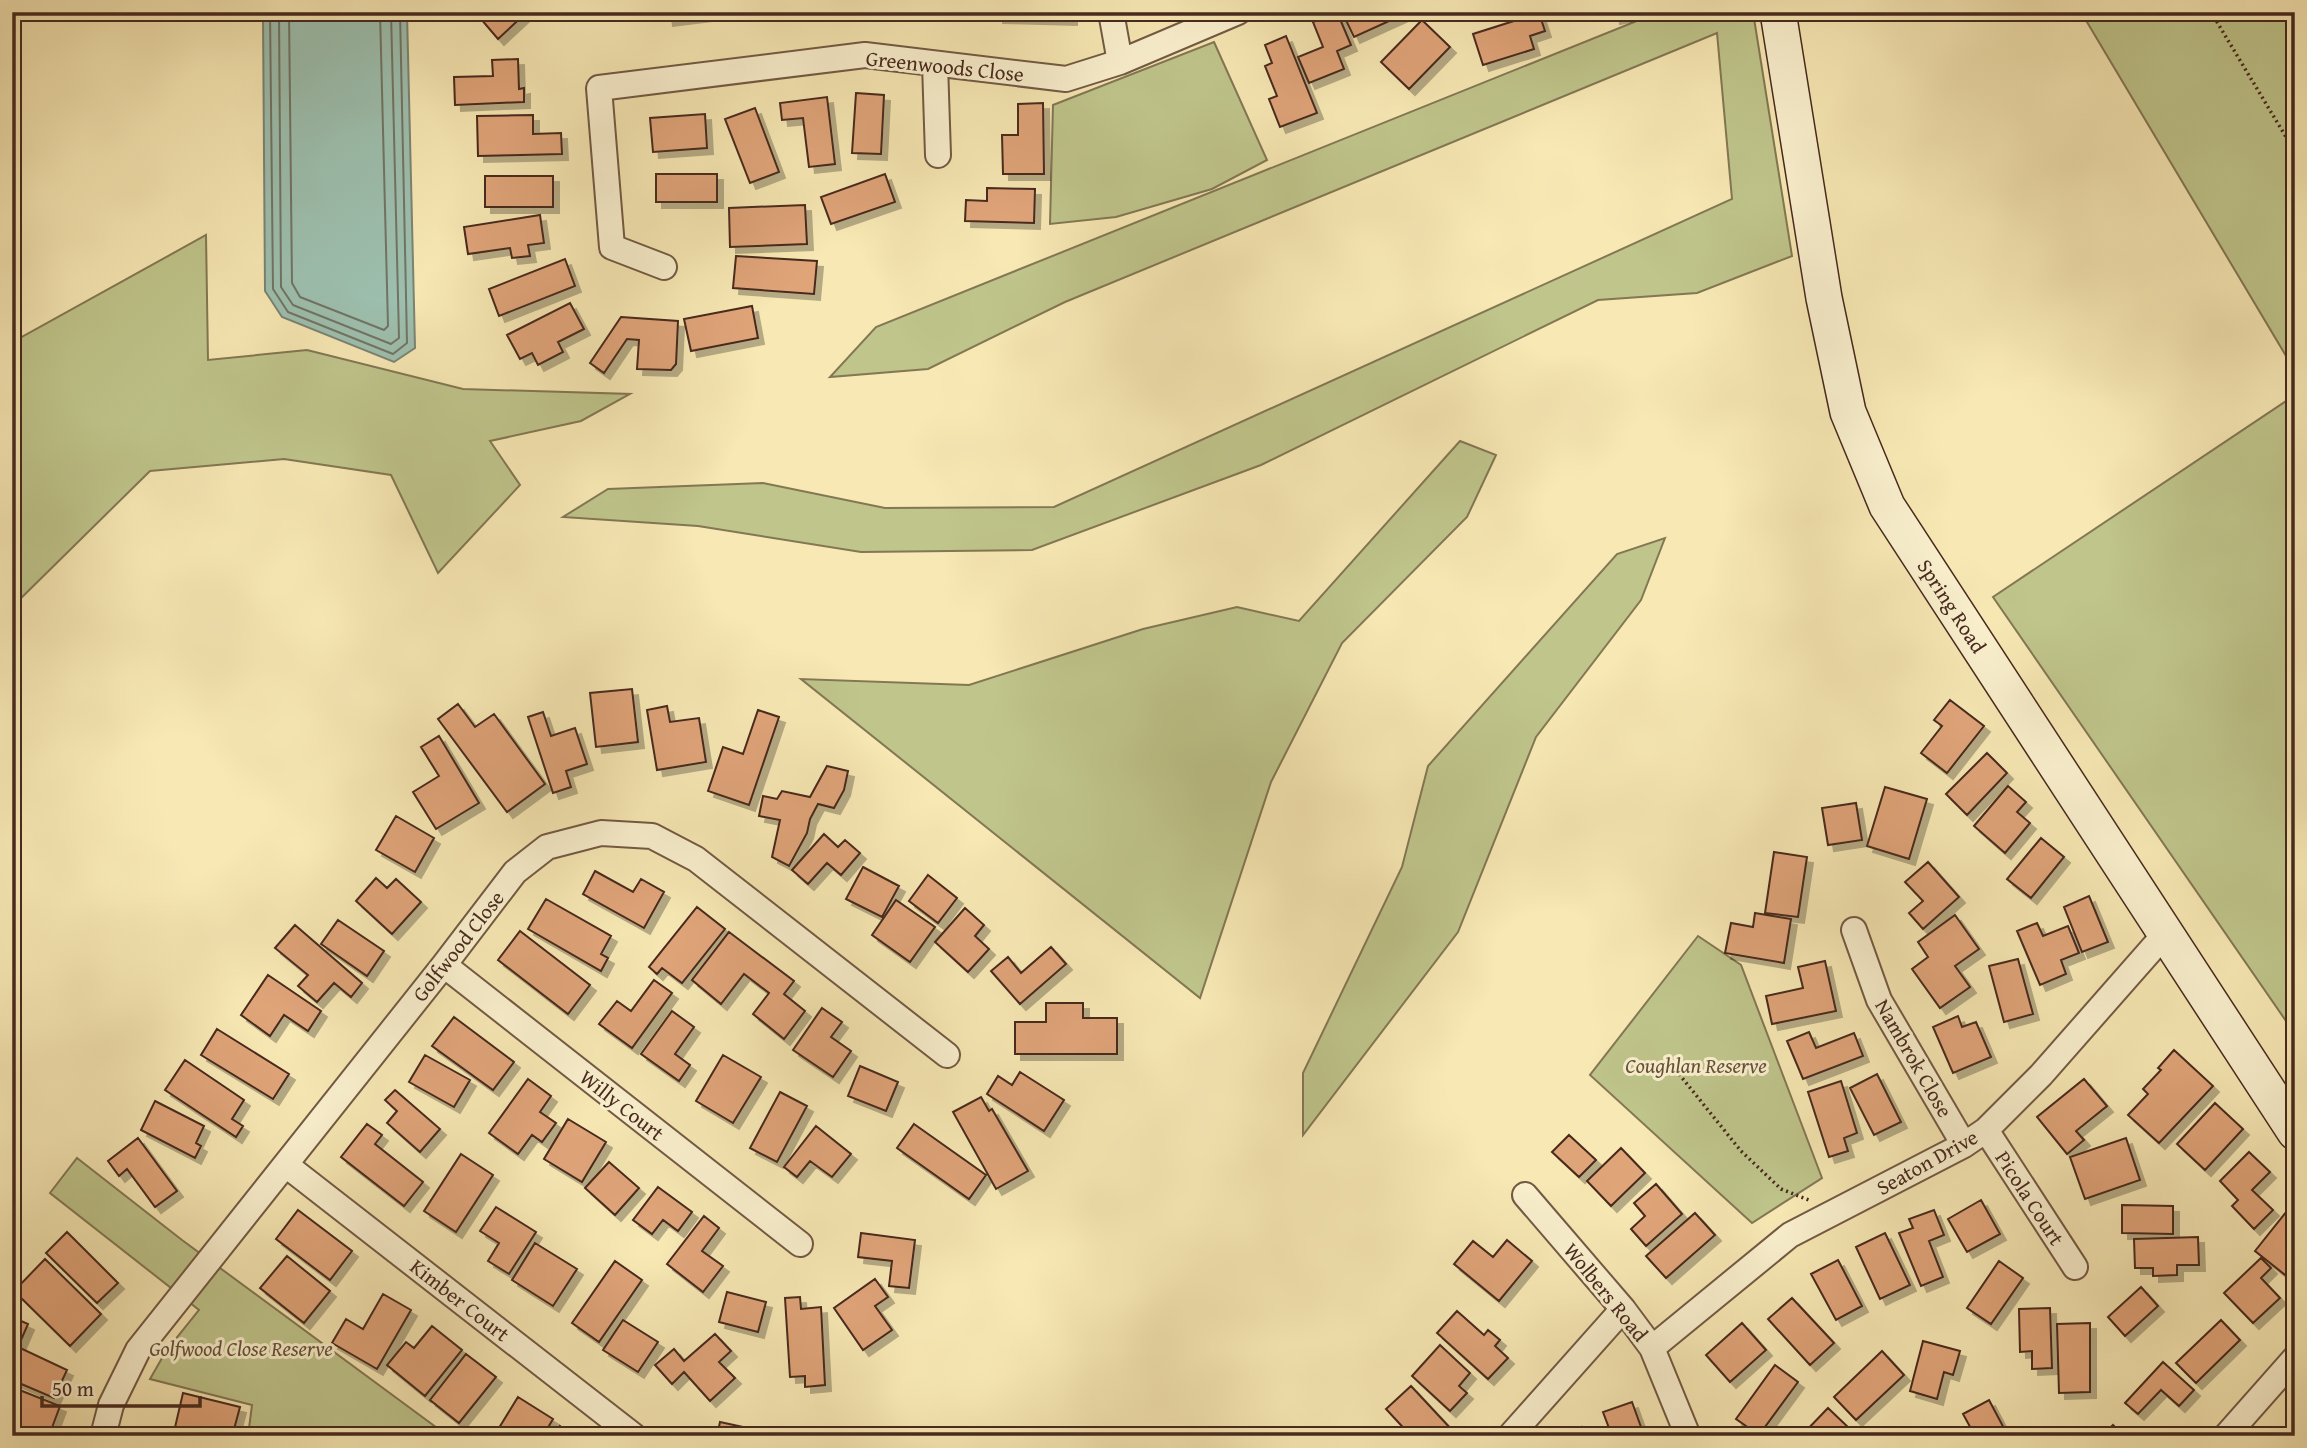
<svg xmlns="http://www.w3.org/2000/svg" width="2307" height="1448" font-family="'Gentium Book Plus',serif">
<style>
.green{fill:#bfc58b;stroke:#837754;stroke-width:2}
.water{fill:#9dc0af;stroke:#7b8475;stroke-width:2}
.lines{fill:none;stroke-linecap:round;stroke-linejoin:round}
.shore{stroke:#727466;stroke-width:2}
.building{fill:#e0a479;stroke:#47291e;stroke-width:2;filter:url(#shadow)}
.minor-casing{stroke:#735944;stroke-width:28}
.secondary-casing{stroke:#47291e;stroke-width:38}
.path{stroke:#47291e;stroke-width:3.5;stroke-dasharray:2 3.5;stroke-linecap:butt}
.minor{stroke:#faf0ce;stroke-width:24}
.secondary{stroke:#faf0ce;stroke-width:35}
.labels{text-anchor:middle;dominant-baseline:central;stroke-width:6;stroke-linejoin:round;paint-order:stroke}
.street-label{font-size:21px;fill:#47291e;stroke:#faf0ce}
.park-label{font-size:21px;font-style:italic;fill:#655039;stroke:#faf0ce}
</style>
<defs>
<filter id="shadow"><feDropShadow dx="6" dy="6" stdDeviation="0" flood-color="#0004"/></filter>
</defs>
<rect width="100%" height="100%" fill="#f7e8b4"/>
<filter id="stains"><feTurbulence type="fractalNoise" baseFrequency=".00286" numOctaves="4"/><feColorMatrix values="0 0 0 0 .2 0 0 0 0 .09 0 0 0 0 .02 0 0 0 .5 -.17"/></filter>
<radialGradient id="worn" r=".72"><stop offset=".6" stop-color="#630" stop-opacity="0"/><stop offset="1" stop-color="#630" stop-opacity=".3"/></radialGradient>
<path class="green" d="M1659 12H1753L1792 256 1697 293 1598 300 1261 465 1032 550 861 552 698 526 563 517 608 489 763 483 885 508 1054 507 1732 199 1717 33 1065 302 928 369 830 377 876 327Z
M2081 12H2295V371Z
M1214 42 1267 160 1212 189 1116 217 1050 224 1053 105Z
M206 235 208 360 307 350 463 389 630 394 581 421 490 441 520 485 438 573 391 475 284 459 150 471 12 607V357L20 338Z
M2295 395V1034L1993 597Z
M1460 441 1496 455 1467 517 1342 643 1271 782 1200 998 801 679 969 685 1143 629 1237 607 1299 621Z
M1665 538 1641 600 1536 737 1458 932 1303 1135V1073L1402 867 1428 766 1617 554Z
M1698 936 1741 965 1822 1178 1752 1223 1590 1075Z
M77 1158 182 1240 448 1436H248L252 1405 150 1379 166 1351 199 1310 50 1193Z"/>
<path class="water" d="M274 12H407L415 348 394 362 282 317 265 291 263 14Z"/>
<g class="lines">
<path class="shore" d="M270 12 273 289 288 312 393 354 407 343 400 12
M279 12 281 287 293 305 391 344 399 338 391 12
M289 12 292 283 300 297 384 330 388 326 380 12"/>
</g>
<path class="building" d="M475 12H527L498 39Z
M666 12H722V13L667 20Z
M997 12H1071V19L997 17Z
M1337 12 1351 45 1337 51 1344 69 1309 83 1298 57 1323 47 1313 22Z
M1342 12H1409L1354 37Z
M1613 12H1643L1614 18Z
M1539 13 1545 31 1530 36 1534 49 1483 65 1473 34Z
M1422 20 1450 47 1409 89 1381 62Z
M1286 36 1317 113 1280 127 1269 99 1277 96 1265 66 1272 63 1265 45Z
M518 59 519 89 524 88V102L455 105 454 77 493 76 492 60Z
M856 93 884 95 881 154 852 153Z
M827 97 835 164 809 167 803 118 782 120 780 103Z
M1043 103 1044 174H1003L1002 135H1018V104Z
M755 108 779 172 750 183 725 119Z
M705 114 707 148 653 152 650 118Z
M533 115V134L561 133 562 154 478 156 477 116Z
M656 174H717V202H656Z
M885 174 895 202 831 224 821 197Z
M485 176H553V207H485Z
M987 188 1035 189 1034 223 965 221 966 200 987 201Z
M805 205 807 244 730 247 729 208Z
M540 215 544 243 528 245 530 256 512 258 510 248 468 254 464 227Z
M736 256 817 261 814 294 733 288Z
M565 259 575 286 499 316 489 289Z
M570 303 584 329 558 342 563 352 538 365 532 353 520 359 507 335Z
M752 306 758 338 691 351 684 319Z
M621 317 678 321 676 364 671 370 637 369 639 340 627 339 604 373 590 363Z
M632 689 638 742 596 747 590 693Z
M1950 700 1984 726 1947 773 1921 753 1942 726 1934 720Z
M458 704 475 727 494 714 545 784 507 812 438 719Z
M667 706 670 722 699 718 706 762 657 770 647 710Z
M758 710 779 717 749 805 708 791 723 747 743 754Z
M543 712 551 736 575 728 587 764 566 771 571 787 553 793 528 717Z
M439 736 479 803 436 829 413 792 439 776 421 747Z
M1987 753 2007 773 1967 815 1946 794Z
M827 766 848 771 844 790 834 808 818 804 810 819 807 833 789 866 772 857 780 820 759 816 763 796 777 799 782 791 810 797Z
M2008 786 2026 802 2017 812 2030 823 2005 853 1974 826Z
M1885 787 1927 799 1909 859 1867 846Z
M1856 803 1862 840 1828 845 1822 808Z
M396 816 434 838 415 872 376 850Z
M824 834 838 847 845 840 860 853 841 875 827 863 808 884 792 870Z
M2041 838 2064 857 2031 898 2007 879Z
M1774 852 1807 857 1798 917 1765 913Z
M1928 862 1959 897 1923 929 1909 913 1923 901 1905 882Z
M863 867 899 886 882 917 846 899Z
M595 871 633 892 641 879 664 892 644 928 583 894Z
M928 875 957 898 938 923 909 901Z
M376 878 387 888 396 879 421 902 392 934 356 901Z
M2089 896 2108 942 2082 952 2064 907Z
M546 899 611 936 601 954 608 958 601 971 528 929Z
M896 900 935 927 910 962 872 935Z
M697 907 725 929 682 983 662 968 657 974 649 967Z
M965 908 984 925 975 936 989 949 968 972 935 942Z
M1755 913 1791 919 1784 963 1725 953 1731 923 1753 927Z
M1955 915 1979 949 1955 966 1970 987 1940 1008 1912 969 1928 957 1918 942Z
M338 920 384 951 367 976 321 944Z
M2037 923 2043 936 2068 926 2079 953 2061 960 2066 974 2040 985 2017 931Z
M295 925 362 983 351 997 334 983 317 1002 298 986 308 975 275 948Z
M520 931 590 985 568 1014 498 960Z
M729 932 794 981 784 994 805 1011 784 1039 753 1014 769 993 744 974 721 1004 692 980Z
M1051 947 1066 964 1020 1004 991 971 1008 957 1021 973Z
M2018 959 2033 1014 2004 1022 1989 966Z
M1825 961 1836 1011 1772 1024 1766 996 1803 988 1798 967Z
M268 975 321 1011 308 1031 284 1015 270 1036 241 1015Z
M654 980 672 993 632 1048 599 1024 617 1001 631 1011Z
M1046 1003H1083V1018H1117V1054H1015V1022H1046Z
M822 1008 842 1022 831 1037 851 1051 833 1077 793 1050Z
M672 1011 694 1027 675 1054 690 1065 679 1081 641 1054Z
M1958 1016 1962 1027 1976 1022 1991 1057 1953 1073 1933 1027Z
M454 1017 514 1062 493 1090 432 1046Z
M217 1029 289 1074 273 1099 201 1055Z
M1809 1032 1816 1048 1854 1033 1863 1056 1803 1079 1787 1041Z
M2174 1050 2213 1086 2159 1143 2128 1115 2148 1094 2143 1089 2161 1070 2158 1068Z
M425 1055 470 1080 454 1107 409 1082Z
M723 1055 761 1077 733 1123 696 1101Z
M185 1060 244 1100 232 1119 243 1126 236 1137 165 1090Z
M860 1066 898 1082 886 1111 848 1096Z
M1020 1072 1064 1100 1044 1131 987 1094 998 1076 1012 1085Z
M1877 1074 1901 1122 1874 1135 1850 1088Z
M528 1079 551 1096 540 1112 556 1123 542 1142 532 1135 518 1154 489 1133Z
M2084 1079 2107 1106 2076 1131 2084 1140 2067 1154 2037 1117Z
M1841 1081 1857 1133 1844 1138 1848 1151 1829 1157 1808 1092Z
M395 1090 440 1129 420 1152 387 1123 397 1111 385 1100Z
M780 1092 807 1106 777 1162 750 1148Z
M981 1097 989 1111 992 1109 1028 1171 996 1189 953 1112Z
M155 1101 204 1126 196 1143 201 1146 195 1158 141 1130Z
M2215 1103 2243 1129 2205 1170 2177 1144Z
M568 1119 606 1142 582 1182 544 1159Z
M367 1124 382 1135 375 1144 423 1182 404 1206 341 1157Z
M914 1124 986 1175 969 1199 897 1148Z
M816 1126 851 1154 832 1177 810 1161 797 1177 784 1167Z
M1569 1135 1596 1160 1579 1177 1552 1152Z
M138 1138 177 1191 155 1207 127 1169 119 1176 108 1161Z
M2126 1138 2140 1180 2085 1199 2070 1157Z
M1621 1148 1645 1173 1611 1206 1587 1181Z
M2249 1152 2270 1172 2252 1190 2273 1210 2254 1229 2232 1206 2238 1200 2220 1181Z
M461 1154 493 1175 456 1232 424 1211Z
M609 1162 639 1188 615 1215 585 1188Z
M1656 1184 1682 1214 1646 1246 1631 1229 1645 1216 1634 1203Z
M658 1187 692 1212 678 1231 663 1220 652 1234 633 1220Z
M1981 1200 2000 1234 1967 1252 1948 1219Z
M2122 1205 2173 1206V1234L2122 1233Z
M496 1207 536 1232 509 1274 488 1261 499 1243 480 1231Z
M298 1210 352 1251 330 1280 276 1239Z
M1934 1210 1944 1235 1929 1241 1943 1277 1921 1286 1899 1233 1913 1228 1909 1219Z
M2287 1211 2295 1217 2294 1282 2255 1251Z
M1695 1213 1715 1235 1666 1278 1646 1256Z
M704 1216 719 1228 702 1251 723 1266 703 1292 667 1264Z
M67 1232 118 1283 97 1303 46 1253Z
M861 1233 915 1240 909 1288 889 1286 892 1261 858 1257Z
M1885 1233 1910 1285 1880 1299 1856 1247Z
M2198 1237 2199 1265H2177V1275L2153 1276V1268H2135L2134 1239Z
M1507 1240 1532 1261 1499 1301 1454 1264 1473 1241 1493 1257Z
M535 1243 577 1269 553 1306 512 1280Z
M287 1256 330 1291 304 1323 260 1288Z
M2261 1258 2271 1268 2261 1278 2280 1298 2253 1323 2224 1293Z
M45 1259 101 1314 70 1346 14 1291Z
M1838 1260 1862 1306 1836 1320 1811 1274Z
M615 1261 642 1280 599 1342 572 1323Z
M1999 1261 2023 1278 1991 1324 1967 1308Z
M875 1279 888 1297 875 1306 892 1330 863 1350 834 1308Z
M2141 1287 2158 1306 2125 1336 2108 1317Z
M727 1292 766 1302 758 1332 719 1322Z
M383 1294 411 1310 377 1369 332 1343 346 1319 363 1329Z
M800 1297 801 1309 821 1307 825 1385 805 1387V1376L790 1377 785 1298Z
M1792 1298 1834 1343 1810 1365 1768 1319Z
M2050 1308 2052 1368 2032 1369V1351L2020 1352 2019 1309Z
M1457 1311 1484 1335 1488 1330 1500 1340 1495 1346 1508 1358 1488 1379 1437 1333Z
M12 1317 28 1324 18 1347 67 1370 54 1398 12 1380Z
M623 1320 658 1342 638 1372 603 1350Z
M2221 1320 2240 1340 2196 1383 2176 1363Z
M1742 1323 1766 1350 1730 1382 1706 1355Z
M2090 1323V1392L2059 1393 2057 1324Z
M432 1326 462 1350 425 1396 387 1365 406 1342 414 1348Z
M715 1334 731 1351 719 1362 735 1378 710 1401 684 1372 672 1384 655 1365 674 1349 684 1361Z
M1923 1341 1960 1351 1953 1375 1944 1372 1937 1399 1910 1391Z
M1440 1345 1470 1373 1459 1386 1467 1393 1450 1411 1412 1376Z
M1882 1351 1904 1375 1856 1420 1834 1397Z
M466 1354 496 1377 459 1423 430 1400Z
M2163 1362 2194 1390 2179 1406 2161 1390 2138 1414 2125 1403Z
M1775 1365 1798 1382 1759 1435 1736 1419Z
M1411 1386 1452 1430 1445 1436H1411L1386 1409Z
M12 1387 60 1406 50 1433 37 1428 34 1435 13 1427 17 1418 12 1416Z
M183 1393 240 1407 233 1433 218 1429 217 1436H173Z
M518 1397 553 1419 543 1436H494Z
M1989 1400 2006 1432 1999 1436H1975L1963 1414Z
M1632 1402 1641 1427 1619 1436H1612L1603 1412Z
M1828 1408 1850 1429 1844 1436H1801Z
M720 1422 785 1436H717Z
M2113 1425 2124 1436H2102Z
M560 1426 575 1436H554Z
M1582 1427 1589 1436H1572Z"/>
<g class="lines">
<defs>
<path id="minor" d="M1111 12 1120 62
M935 64 938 155
M664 267 612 247 599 88 865 55 1066 79 1120 62 1238 12
M1854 930 1879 1000 1964 1145
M444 965 800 1244
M1986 1130 2075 1267
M286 1165 634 1436
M1525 1195 1623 1309 1652 1348 1688 1436
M1652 1348 1790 1235 1964 1145 1986 1130 2041 1075 2165 934
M103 1436 111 1405 138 1350 444 965 515 872 547 847 601 833 652 836 696 859 947 1055
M1510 1436 1623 1309
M2226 1436 2295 1358"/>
<path id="secondary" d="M1778 12 1824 298 1848 412 1887 506 2295 1132"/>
</defs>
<use href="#minor" class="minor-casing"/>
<use href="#secondary" class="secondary-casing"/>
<path class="path" d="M2211 12 2295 152
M1679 1074 1741 1151 1781 1189 1809 1200"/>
<use href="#minor" class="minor"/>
<use href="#secondary" class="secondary"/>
</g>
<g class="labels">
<g class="street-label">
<text transform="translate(945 66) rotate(6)">Greenwoods Close</text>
<text transform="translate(1952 606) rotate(57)">Spring Road</text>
<text transform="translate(458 946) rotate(-52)">Golfwood Close</text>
<text transform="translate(1914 1058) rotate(60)">Nambrok Close</text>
<text transform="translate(622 1105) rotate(38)">Willy Court</text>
<text transform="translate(1927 1162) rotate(-29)">Seaton Drive</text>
<text transform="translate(2030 1198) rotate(57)">Picola Court</text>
<text transform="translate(1606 1292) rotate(51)">Wolbers Road</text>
<text transform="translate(460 1300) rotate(38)">Kimber Court</text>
</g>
<g class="park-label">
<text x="1696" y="1065">Coughlan Reserve</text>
<text x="241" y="1348">Golfwood Close Reserve</text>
</g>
</g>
<rect width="2307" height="1448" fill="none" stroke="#f7e8b4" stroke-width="42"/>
<rect x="14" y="14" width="2279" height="1420" fill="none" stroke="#47291e" stroke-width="3.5"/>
<rect x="21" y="21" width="2265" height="1406" fill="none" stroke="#47291e" stroke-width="2"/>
<path d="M42 1396v10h158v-10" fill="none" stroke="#47291e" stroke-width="3.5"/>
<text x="52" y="1396" font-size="21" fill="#47291e" stroke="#faf0ce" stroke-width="5" paint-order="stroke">50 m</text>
<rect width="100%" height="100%" filter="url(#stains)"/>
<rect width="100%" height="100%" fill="url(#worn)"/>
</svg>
